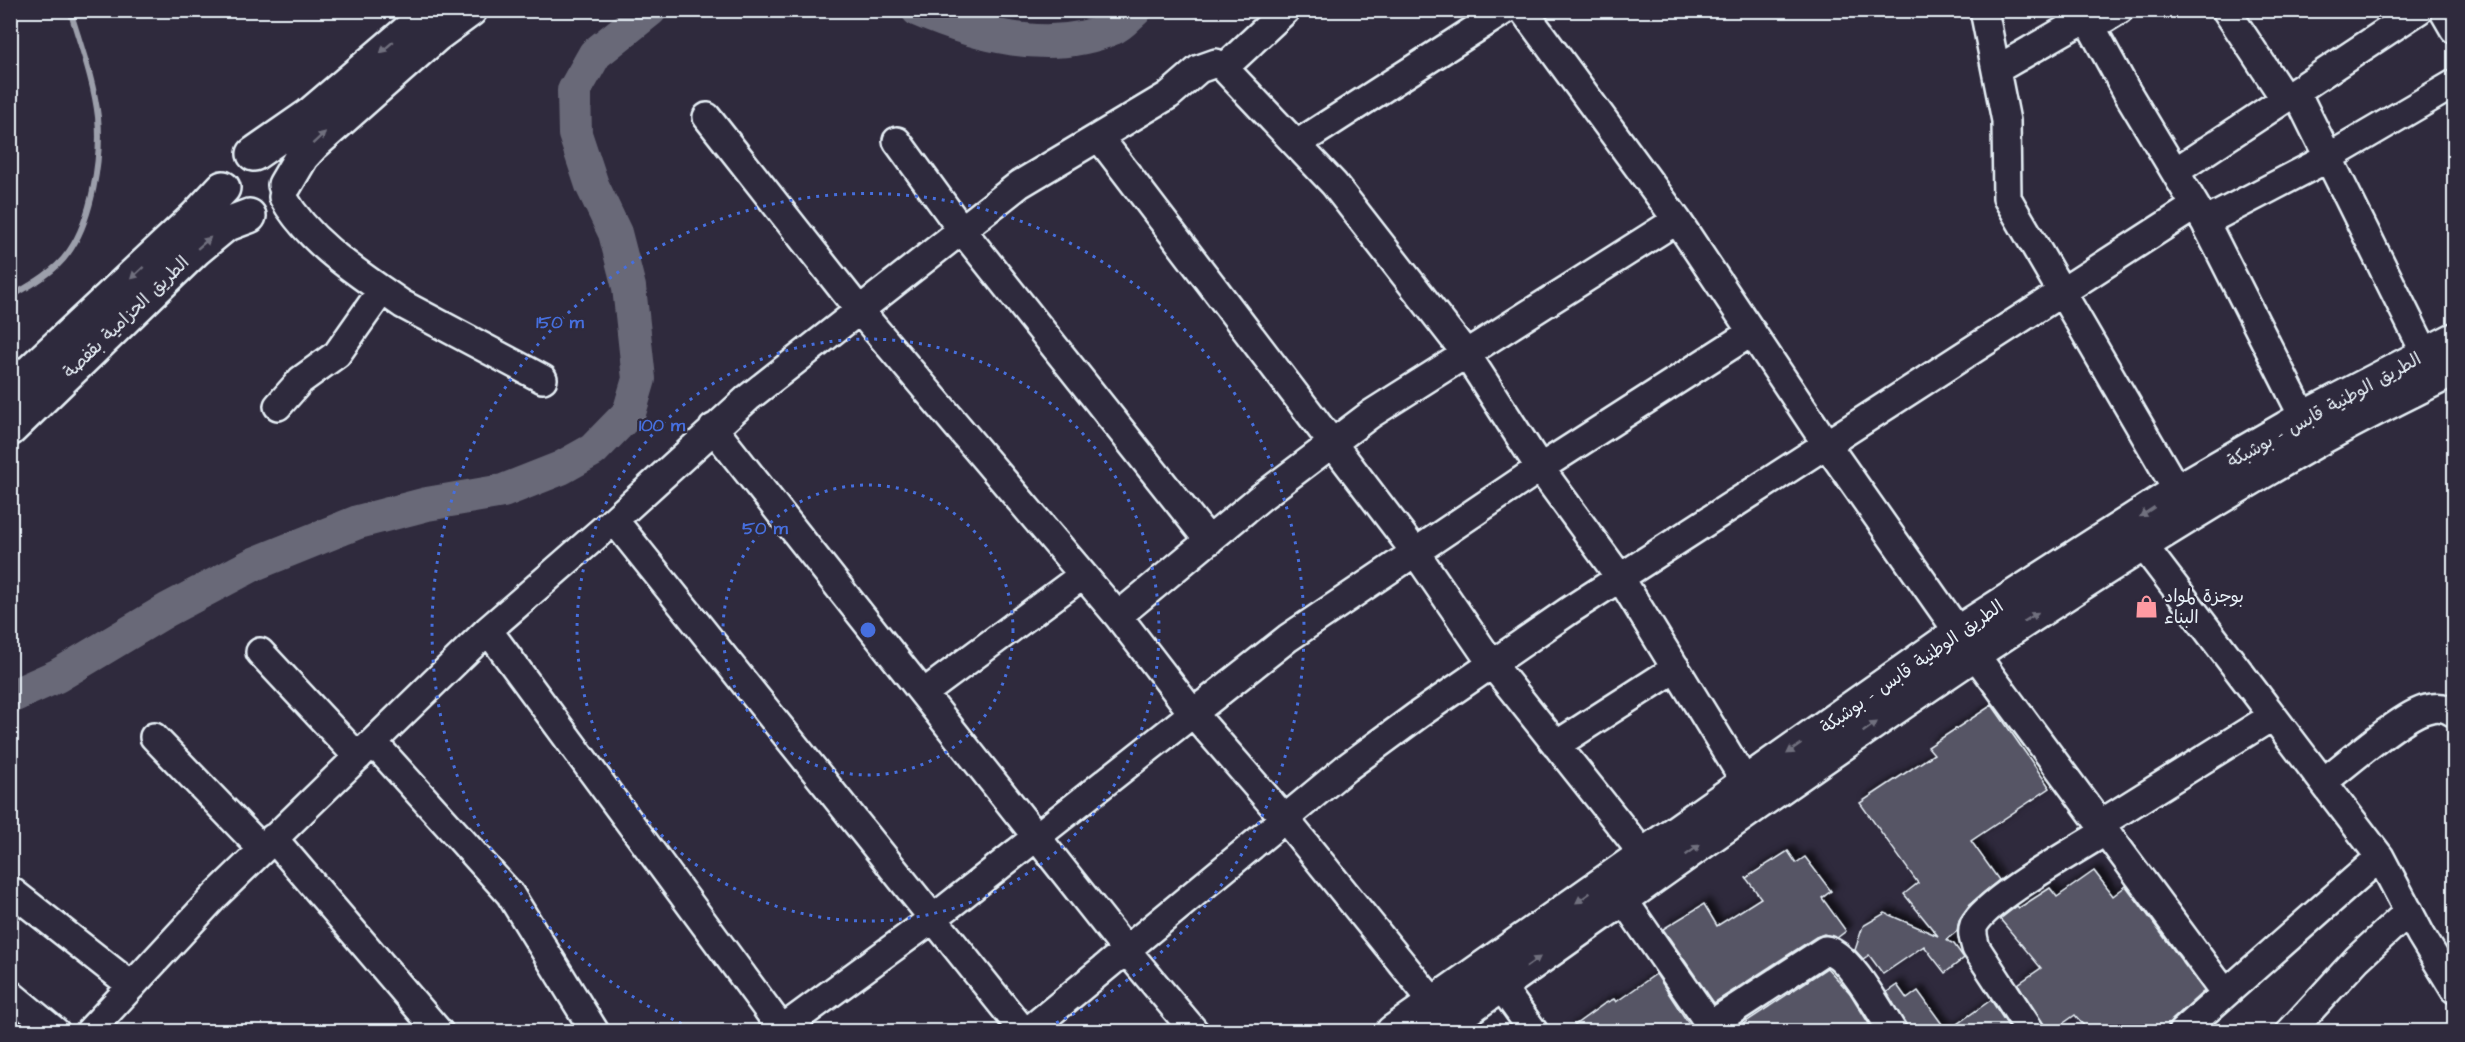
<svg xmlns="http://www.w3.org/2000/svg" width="2465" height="1042" font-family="'Architects Daughter','Playpen Sans Arabic',sans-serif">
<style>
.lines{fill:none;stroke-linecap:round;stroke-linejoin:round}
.stream{stroke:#9c9fab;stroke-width:6}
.river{stroke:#696978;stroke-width:34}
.building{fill:#575565;stroke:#e8f1f8;stroke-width:1.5;filter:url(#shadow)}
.minor-casing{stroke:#e8f1f8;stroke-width:32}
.major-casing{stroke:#e8f1f8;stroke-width:38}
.minor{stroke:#2f2a3d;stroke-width:27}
.major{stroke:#2f2a3d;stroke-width:33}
.oneway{fill:#70707e}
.ring{fill:none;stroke:#466fde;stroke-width:3;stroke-dasharray:3 6}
.labels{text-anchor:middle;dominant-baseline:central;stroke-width:4.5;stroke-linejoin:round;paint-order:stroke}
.street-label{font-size:18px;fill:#e8f1f8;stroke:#2f2a3d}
.poi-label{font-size:18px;fill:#e8f1f8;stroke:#2f2a3d;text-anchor:start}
.centre{fill:#466fde;stroke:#2f2a3d;stroke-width:3}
.ring-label{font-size:18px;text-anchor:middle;font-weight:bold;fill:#466fde;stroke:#2f2a3d;stroke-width:4.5;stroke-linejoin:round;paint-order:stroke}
</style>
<defs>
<filter id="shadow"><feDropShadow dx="5.5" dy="-5.5" stdDeviation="3" flood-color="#0009"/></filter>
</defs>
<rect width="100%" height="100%" fill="#2f2a3d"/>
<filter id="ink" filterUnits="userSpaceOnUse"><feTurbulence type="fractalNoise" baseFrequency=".0167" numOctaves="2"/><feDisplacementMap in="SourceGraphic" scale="12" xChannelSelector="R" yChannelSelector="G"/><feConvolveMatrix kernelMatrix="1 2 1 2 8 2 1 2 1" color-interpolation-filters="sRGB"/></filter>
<g filter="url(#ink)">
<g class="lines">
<path class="stream" d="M10 297C31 285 55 272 68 253 92 220 102 157 98 117 94 81 80 44 70 10"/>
<path class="river" d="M918 10C978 36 1051 55 1113 28 1121 25 1128 16 1135 10
M10 697 57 676 167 610 254 564 358 522 427 504 503 491 561 468 593 450 629 413 639 379 629 287 615 233 592 185 575 134 574 91 595 54 650 10"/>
</g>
<path class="building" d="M1992 705 2050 788 1971 841 1999 880 1970 904 1959 920 1957 931 1946 940 1954 944 1964 958 1945 973 1924 946 1883 974 1869 955 1863 959 1855 950 1863 926 1885 913 1938 936 1904 894 1918 883 1860 803 1934 754 1928 747Z
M1788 851 1796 863 1805 857 1831 891 1822 898 1846 931 1837 938 1824 934 1816 937 1714 1003 1663 929 1704 904 1717 926 1761 898 1746 878Z
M2094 871 2113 896 2126 886 2204 991 2172 1020 2167 1032H2089L2075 1015 2051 1032H2047L2018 984 2041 968 2000 919 2017 906 2019 908 2050 888 2057 897Z
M1827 968 1850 993 1874 1032H1731Z
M1656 974 1694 1032H1565L1604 1004 1614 999 1616 1002Z
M1897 985 1907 999 1918 991 1947 1031 1991 1000 2012 1032H1909L1887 992Z"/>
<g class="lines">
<defs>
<path id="minor" d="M1523 10 1677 220 1827 445 1959 633 2225 993
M1984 10 2006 121 2007 198 2178 492
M2082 10 2127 92 2205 222 2313 436
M2226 10 2285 99
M2443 10 2454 29
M2091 27 2119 10
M1224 68 1286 10
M1996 70 2086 18
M2296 92 2426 355
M707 117 859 310 1118 616 1192 712 1286 820 1434 1003
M1099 137 1416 553 1492 664 1644 855
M897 141 961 229 1209 541
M1297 144 1505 10
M2176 171 2419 10
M283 197C309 243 359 274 402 304L543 379
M2205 222 2324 160 2454 84
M278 406 301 380 337 354 382 290
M713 428 1126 950 1195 1032
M614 520 1024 1032
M2143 545 2380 857 2421 935 2454 989
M1118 616 1260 498 1371 414 1677 220
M488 630 784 1032
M260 652 358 757
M924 693 1083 575
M154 737 262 849
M373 742 510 894 595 1032
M1556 745 1676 668
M2323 782C2346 765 2403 714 2427 709 2438 706 2446 707 2454 713
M2100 824 2273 716
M273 838 439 1032
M1611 882 1715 1032
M10 890 132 986
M1500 985 1534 1032
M10 994 56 1032
M1710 1025 1825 950C1848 952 1880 1012 1893 1032
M782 1029 935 917 1288 638 1540 468 1752 332
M89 1032 216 895 488 630 614 520 748 398 1020 184 1169 95 1199 69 1216 63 1224 68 1334 184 1467 355 1540 468 1621 579 1746 783
M1027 1032 1346 768 1418 715 1570 610 2195 206
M2031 1032 1976 948C1974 940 1971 933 1974 925 1987 899 2078 849 2106 831
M2182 1032 2380 857
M2290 1032 2357 959 2409 911"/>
<path id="major" d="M254 154 310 115 433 10
M285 185 302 156 313 144 436 35 470 10
M10 391 196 217 223 188
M10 429 196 249 225 225 249 216
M1393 1032 1967 627 2185 487 2304 418 2454 340
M1434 1032C1725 828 2014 611 2324 436 2366 412 2411 391 2454 369"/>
</defs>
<use href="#minor" class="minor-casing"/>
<use href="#major" class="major-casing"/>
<use href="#minor" class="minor"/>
<use href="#major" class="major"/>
</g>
<defs><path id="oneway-solid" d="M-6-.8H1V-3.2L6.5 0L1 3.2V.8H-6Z" transform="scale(1.5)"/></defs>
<g class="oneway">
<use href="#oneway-solid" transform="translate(387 47) rotate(139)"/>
<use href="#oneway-solid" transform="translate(319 138) rotate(-43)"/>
<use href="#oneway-solid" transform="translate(204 243) rotate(-41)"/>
<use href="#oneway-solid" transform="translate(137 273) rotate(137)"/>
<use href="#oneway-solid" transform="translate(2147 512) rotate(147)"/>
<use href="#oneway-solid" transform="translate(2031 617) rotate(-33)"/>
<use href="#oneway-solid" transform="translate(1870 727) rotate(-35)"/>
<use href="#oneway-solid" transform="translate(1794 749) rotate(145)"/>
<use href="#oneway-solid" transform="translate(1693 850) rotate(-35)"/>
<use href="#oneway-solid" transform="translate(1583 898) rotate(145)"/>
<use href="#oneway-solid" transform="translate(1533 962) rotate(-35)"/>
</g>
</g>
<g class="ring">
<circle cx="868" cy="630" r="145"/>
<circle cx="868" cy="630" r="291"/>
<path d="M698 1031A436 436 0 1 1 1038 1031"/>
</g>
<defs>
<symbol id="shop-bare" viewBox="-9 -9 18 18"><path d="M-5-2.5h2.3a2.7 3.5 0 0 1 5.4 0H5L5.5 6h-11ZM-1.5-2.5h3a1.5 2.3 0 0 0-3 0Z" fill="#ff9aa2" stroke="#2f2a3d" stroke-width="2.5" paint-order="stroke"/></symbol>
</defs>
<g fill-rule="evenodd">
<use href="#shop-bare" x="2130" y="590" width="33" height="33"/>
</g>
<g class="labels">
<g class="street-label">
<text transform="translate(126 317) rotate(-44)">الطريق الحزامية بقفصة</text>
<text transform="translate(2324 410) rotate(-29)">الطريق الوطنية قابس - بوشبكة</text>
<text transform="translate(1912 667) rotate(-35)">الطريق الوطنية قابس - بوشبكة</text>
</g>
<g class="poi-label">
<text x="2164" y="596">بوجزة لمواد<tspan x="2164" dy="21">البناء</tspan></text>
</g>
</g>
<circle cx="868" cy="630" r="9" class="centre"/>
<g class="ring-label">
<text x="560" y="328">150 m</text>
<text x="662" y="431">100 m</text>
<text x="765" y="534">50 m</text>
</g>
<rect width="2465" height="1042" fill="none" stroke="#2f2a3d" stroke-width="36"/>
<rect x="18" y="18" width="2429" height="1006" fill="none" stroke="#e8f1f8" stroke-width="2" filter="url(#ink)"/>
</svg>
